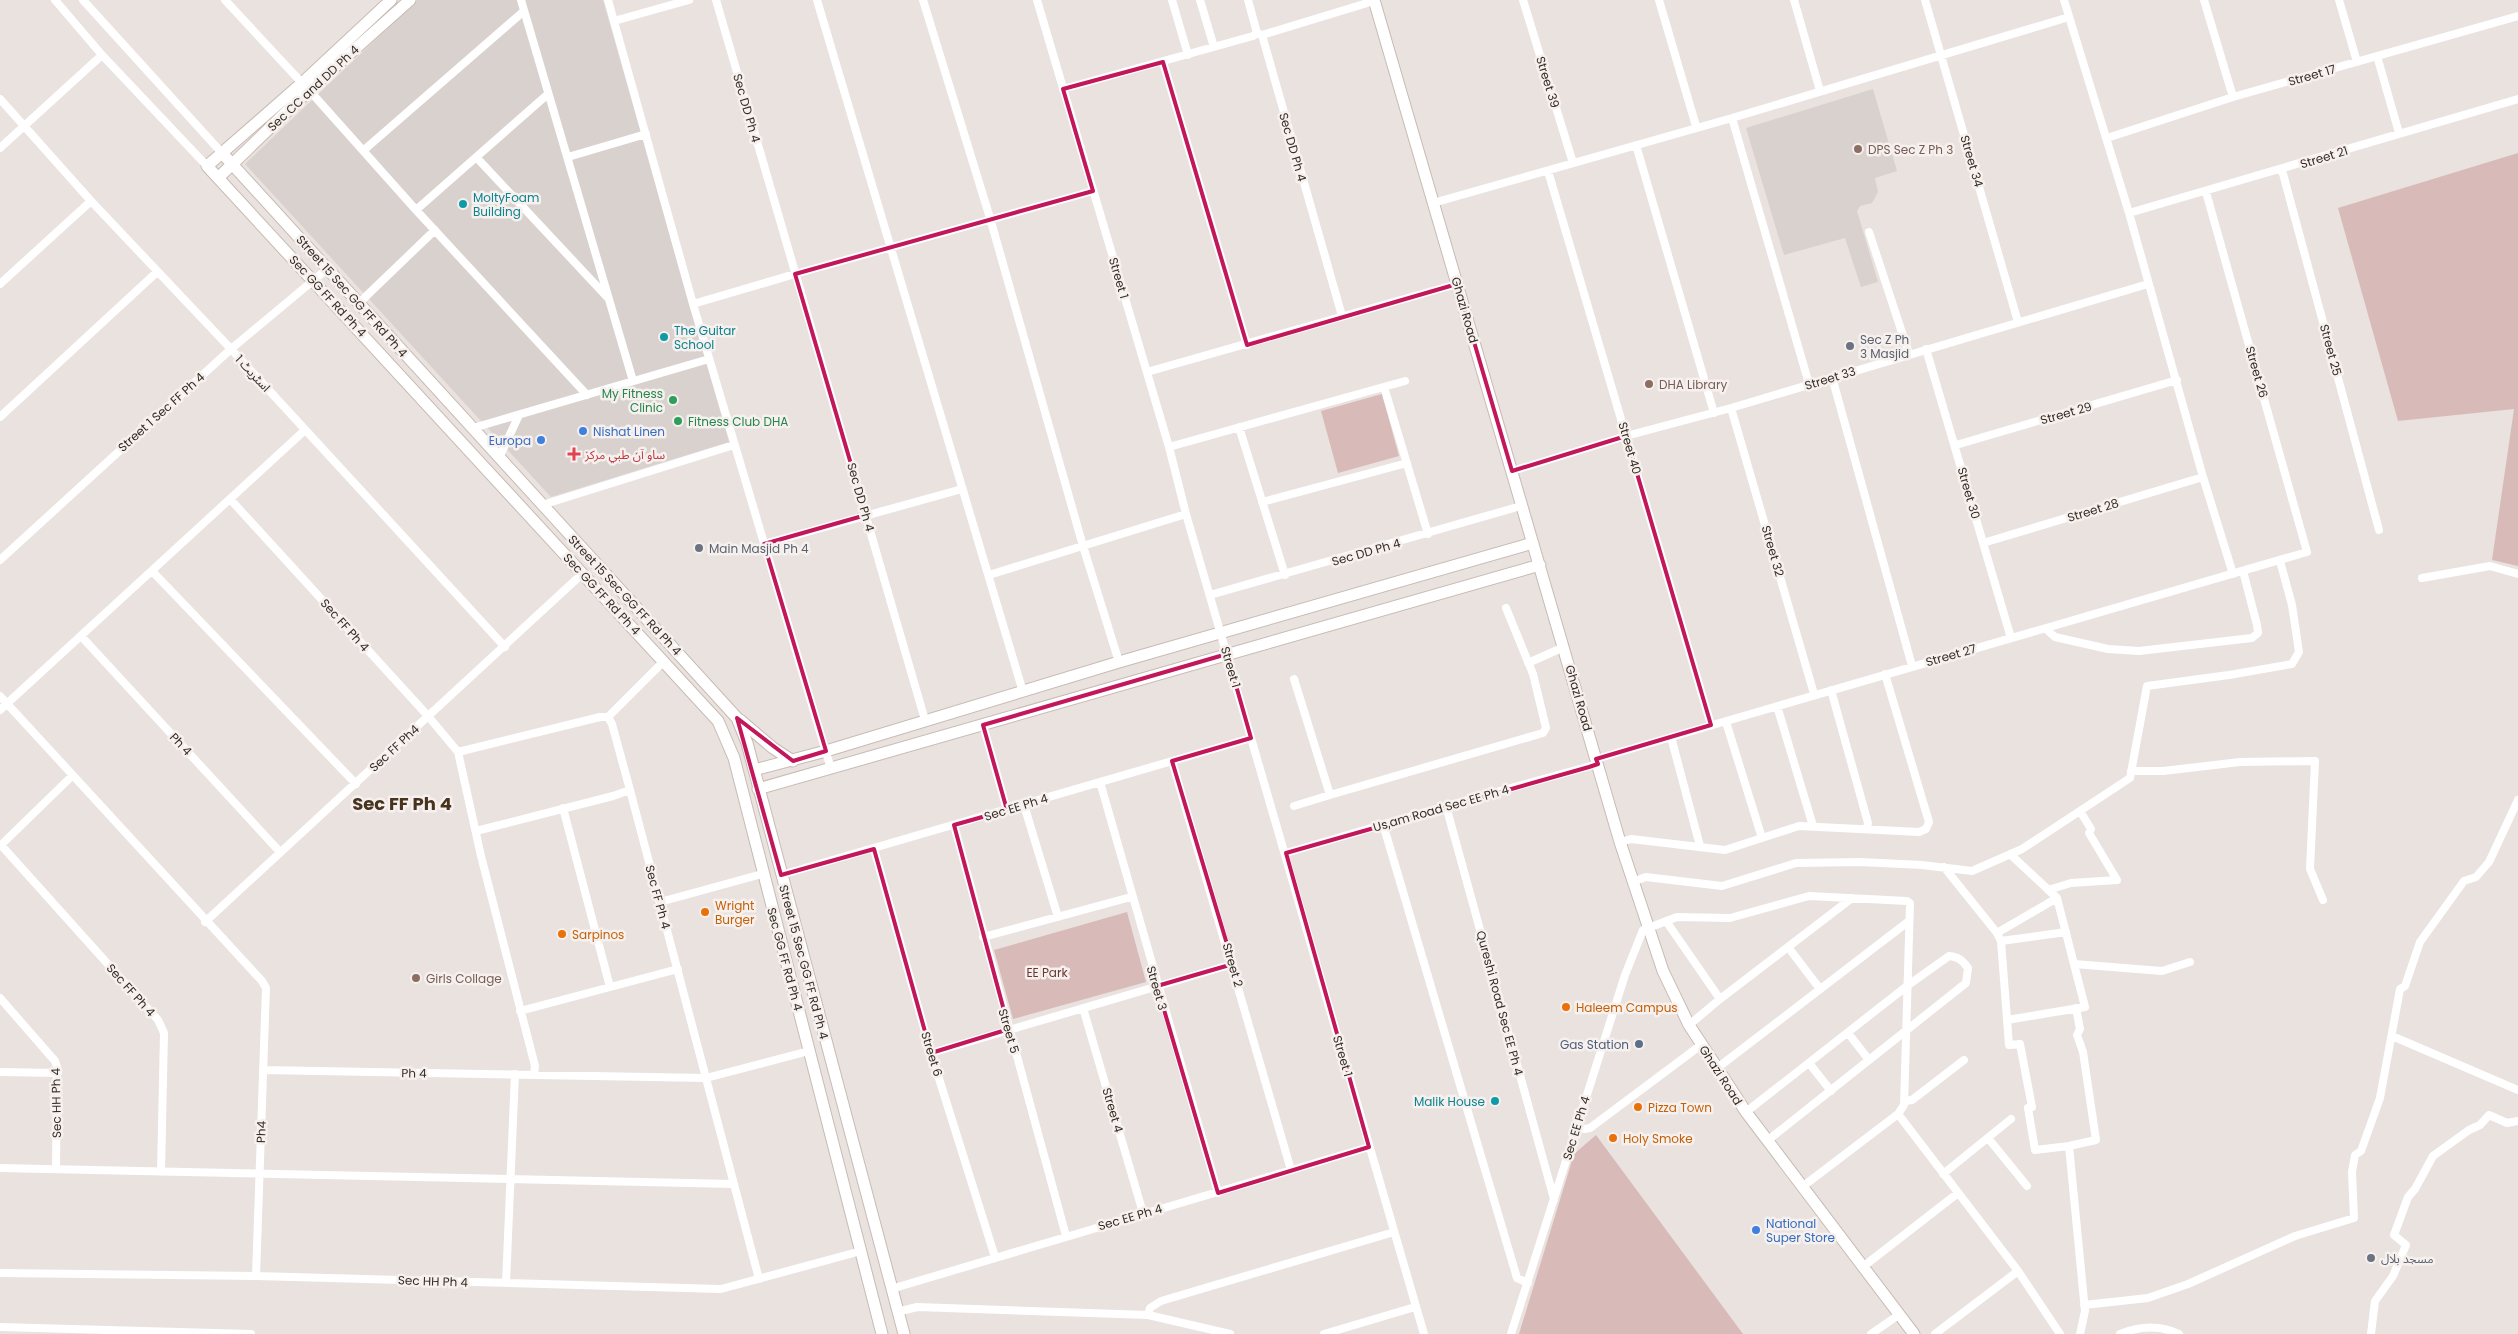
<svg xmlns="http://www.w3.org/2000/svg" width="2518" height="1334" font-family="Poppins,'Noto Sans Arabic',sans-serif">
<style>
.built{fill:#d8d1cd}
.green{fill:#d8bab9}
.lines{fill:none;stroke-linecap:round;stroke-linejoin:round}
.secondary-casing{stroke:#c8bbb3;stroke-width:13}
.street{stroke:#fff;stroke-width:8}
.secondary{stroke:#fff;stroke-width:11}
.marked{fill:none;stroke:#c2185b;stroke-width:4;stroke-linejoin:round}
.education-dot{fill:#8d6e63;stroke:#f6f1ef;stroke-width:2}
.culture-dot{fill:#0f9aa8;stroke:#f6f1ef;stroke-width:2}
.worship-dot{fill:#6b7280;stroke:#f6f1ef;stroke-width:2}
.leisure-dot{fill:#2e9e5b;stroke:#f6f1ef;stroke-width:2}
.shop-dot{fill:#3f7fe0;stroke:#f6f1ef;stroke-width:2}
.health-dot{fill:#e0444e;stroke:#f6f1ef;stroke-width:2}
.food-dot{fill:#e8710a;stroke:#f6f1ef;stroke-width:2}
.service-dot{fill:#5c6f8a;stroke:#f6f1ef;stroke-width:2}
.labels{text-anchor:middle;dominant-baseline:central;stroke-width:5;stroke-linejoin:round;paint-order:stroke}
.street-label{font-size:12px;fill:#372c22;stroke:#f6f1ef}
.education-label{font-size:12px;fill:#785e54;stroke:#f6f1ef;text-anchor:start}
.culture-label{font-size:12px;fill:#0d838f;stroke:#f6f1ef;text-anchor:start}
.worship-label{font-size:12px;fill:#5b616d;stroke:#f6f1ef;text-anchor:start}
.leisure-label{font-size:12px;fill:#27864d;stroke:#f6f1ef;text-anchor:end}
.shop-label{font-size:12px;fill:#366cbe;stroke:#f6f1ef;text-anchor:start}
.health-label{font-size:12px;fill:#be3a42;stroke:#f6f1ef;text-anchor:start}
.food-label{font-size:12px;fill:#c56008;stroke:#f6f1ef;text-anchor:start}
.park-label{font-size:12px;fill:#6a382f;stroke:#f6f1ef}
.service-label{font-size:12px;fill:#4e5e75;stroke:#f6f1ef;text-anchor:end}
.district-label{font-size:18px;font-weight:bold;fill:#47341f;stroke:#f6f1ef}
</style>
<rect width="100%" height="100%" fill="#e9e2df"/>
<path class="built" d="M417 0H603L729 442 551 497 245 164Z
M1873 89 1897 171 1875 178 1878 192 1872 203 1860 206 1857 211 1878 282 1861 287 1845 238 1784 255 1746 128Z"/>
<path class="green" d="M2518 153V566L2492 560 2514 409 2398 421 2338 208Z
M1382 394 1399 456 1338 473 1321 411Z
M1127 912 1146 982 1013 1019 994 950Z
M1596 1135 1743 1334H1519L1574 1154Z"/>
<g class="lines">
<defs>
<path id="secondary" d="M391 0 302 83 207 166 718 721 734 758 882 1334
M1374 0 1620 842 1663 971 1689 1025 1746 1112 1914 1334
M221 152 737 718 747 743 904 1334
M218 178 309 90 410 0
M740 720 773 748 793 761
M754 770 826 751 1119 662 1533 543
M758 789 1540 565"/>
</defs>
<use href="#secondary" class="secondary-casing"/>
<path class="street" d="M55 0 102 55 207 166
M83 0 221 152
M225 0 302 83
M521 0 633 381
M608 0 693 304 831 769
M716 0 925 720
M817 0 1023 692
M923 0 990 218 1083 546 1119 662
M1037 0 1169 447 1186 514 1424 1334
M1172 0 1188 55
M1200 0 1214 47
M1248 0 1257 33
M1523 0 1573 163
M1659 0 1696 126
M1794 0 1820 91
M1925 0 2018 322
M2064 0 2129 213 2203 477 2233 574
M2204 0 2233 97
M2339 0 2357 62
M614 21 689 0
M1262 35 1342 316
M2377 56 2399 133
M1163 62 1247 345
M1063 89 1253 36 1257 33 1262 35 1374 1
M309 90 416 210 587 395
M0 99 91 201 231 349 505 647
M1732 118 1809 384
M2107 138 2233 97 2518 16
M1636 145 1714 413
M0 148 102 55
M364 150 524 11
M568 157 646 134
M477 158 608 298
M2282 170 2379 530
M1548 171 1711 725
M1433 203 1732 118 2069 17
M416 210 548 94
M2129 213 2518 99
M1869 232 1909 354
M0 284 91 201
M359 303 435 230
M693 304 795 274 1093 191
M1926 349 2011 638
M1147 372 1457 284
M1832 377 1912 666
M1384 387 1428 534
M1731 408 1814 694
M0 417 157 272
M1239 427 1285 575
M473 428 709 359
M1956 445 2177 380
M1169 447 1405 381
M499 458 519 415
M1512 471 1626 436 1731 408 2148 284
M230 499 428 716 458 752 481 856 535 1066 534 1075
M1262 502 1407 463
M542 505 734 445
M1983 543 2203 477
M764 544 962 489
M0 560 231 349 327 269
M152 571 356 784
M989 575 1186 514
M2422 578 2490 566 2518 574
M1210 595 1521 506
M2046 629 2055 637 2108 649 2139 651 2252 638 2258 633 2257 625 2243 571
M81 636 280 852
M1528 663 1564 647
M1294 679 1330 795 1543 733 1546 728 1533 674 1506 608
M1831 690 1868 823 1867 828
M0 696 262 981 266 988 256 1276
M1777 706 1813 826
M0 710 305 430
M608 717 612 724 630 790 759 1279
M1726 722 1762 838
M983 725 1007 810
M1671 737 1700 846
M458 752 600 717H608L664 661
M1596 759 2307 552 2206 192
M1172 761 1291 1170
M2131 771H2163L2240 762 2315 761 2310 869 2323 900
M1100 782 1218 1193
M1024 805 1058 917
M1294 806 1330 795
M1446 806 1554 1199
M563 808 610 987
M1383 824 1517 1278 1528 1283
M954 825 1066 1236
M476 831 613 796 630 790
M1620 842 1631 839 1725 850 1799 826 1919 832 1926 829 1929 822 1885 674
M1 845 158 1020 164 1033 161 1172
M0 846 72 776
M874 849 931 1053 995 1257
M1286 853 1446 806 1598 764
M1944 867 1997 933 2001 941 2009 1045 2020 1044 2032 1107 2028 1108 2035 1150 2069 1146 2096 1140 2083 1052 2077 1035 2080 1029 2076 1008
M781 875 1251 738
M1632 882 1646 877 1722 886 1796 863 1860 862 1922 865 1972 871 2022 849 2130 778 2147 686 2229 675 2292 664 2299 652 2292 605 2280 561
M2048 890 2071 883 2117 880 2089 833 2091 829 2080 811
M660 902 762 874
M1666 921 1720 999 1852 898
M205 922 582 574
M1997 933 2057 898
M983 937 1131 897
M2001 941 2066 932
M1788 947 1820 989
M2074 964 2162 971 2190 962
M0 998 55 1061 57 1067 56 1169
M1083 1008 1143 1213
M520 1011 678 969
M2007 1020 2085 1007 2057 898 2010 854
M1689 1025 1720 999
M2392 1036 2518 1090
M931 1053 1233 964
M1809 1063 1831 1091
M1716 1069 1909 921
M263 1070 706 1078 809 1051
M0 1072 58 1073
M1905 1101 1912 1100 1964 1060
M1746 1112 1907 986 1949 956C1959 957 1962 960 1968 968L1966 983 1869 1060
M1898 1114 2018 1271 2060 1334
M1576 1126 1584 1129 1590 1128 1701 1045
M1988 1138 2027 1186
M1767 1141 1869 1060 1848 1033
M2069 1146 2085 1311 2080 1334
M0 1168 734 1184
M1943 1174 2011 1119
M1864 1266 1958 1193
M0 1273 256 1276 721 1289 861 1251
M506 1283 515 1074
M891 1289 1369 1147
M2084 1305 2148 1298 2188 1284 2295 1236 2354 1218 2352 1172 2355 1155 2361 1151 2380 1098 2400 989 2405 986 2420 942 2464 881 2476 877 2489 862 2518 800
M897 1312 917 1307 1148 1315 1230 1334
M1148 1315 1150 1308 1161 1301 1394 1232
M0 1327 251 1334
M1324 1334 1415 1307
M1511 1334 1625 975 1643 930 1677 917 1730 918 1809 896 1907 901 1910 903 1904 1105 1898 1114 1802 1187
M1871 1334 1900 1314
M1935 1334 2018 1271
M2120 1334C2140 1326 2160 1325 2179 1334
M2371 1334 2375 1301 2393 1276 2406 1245 2394 1235 2408 1197 2415 1189 2433 1156 2469 1130 2480 1125 2489 1115 2507 1123 2518 1121"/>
<use href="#secondary" class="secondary"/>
</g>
<path class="marked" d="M1163 62 1247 345 1457 284 1512 471 1626 436 1711 725 1596 759 1598 764 1589 767 1286 853 1369 1147 1218 1193 1157 986 1233 964 1172 761 1251 738 1227 654 983 725 1007 810 954 825 1009 1029 931 1053 874 849 781 875 737 718 793 761 826 751 764 544 866 515 795 274 1093 191 1063 89Z"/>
<g class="education-dot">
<circle cx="1858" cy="149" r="5"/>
<circle cx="1649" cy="384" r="5"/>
<circle cx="416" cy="978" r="5"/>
</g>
<g class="culture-dot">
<circle cx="463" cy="204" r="5"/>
<circle cx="664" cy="337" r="5"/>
<circle cx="1495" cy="1101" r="5"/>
</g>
<g class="worship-dot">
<circle cx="1850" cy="346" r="5"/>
<circle cx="699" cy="548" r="5"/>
<circle cx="2371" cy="1258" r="5"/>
</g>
<g class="leisure-dot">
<circle cx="673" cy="400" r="5"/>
<circle cx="678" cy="421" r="5"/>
</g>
<g class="shop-dot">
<circle cx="583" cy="431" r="5"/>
<circle cx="541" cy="440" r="5"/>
<circle cx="1756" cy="1230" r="5"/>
</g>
<path class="health-dot" d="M571.5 446.5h5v5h5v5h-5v5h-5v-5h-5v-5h5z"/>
<g class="food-dot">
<circle cx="705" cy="912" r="5"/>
<circle cx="562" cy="934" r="5"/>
<circle cx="1566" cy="1007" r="5"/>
<circle cx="1638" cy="1107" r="5"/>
<circle cx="1613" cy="1138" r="5"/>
</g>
<circle class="service-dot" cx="1639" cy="1044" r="5"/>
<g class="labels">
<g class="street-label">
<text transform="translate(2312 75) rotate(-16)">Street 17</text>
<text transform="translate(1548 82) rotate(73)">Street 39</text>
<text transform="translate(313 88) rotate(-43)">Sec CC and DD Ph 4</text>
<text transform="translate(747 108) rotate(74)">Sec DD Ph 4</text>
<text transform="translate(1293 147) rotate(74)">Sec DD Ph 4</text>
<text transform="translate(2324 157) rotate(-17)">Street 21</text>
<text transform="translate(1972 161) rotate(74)">Street 34</text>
<text transform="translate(1119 278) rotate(74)">Street 1</text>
<text transform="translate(328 296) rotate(47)">Sec GG FF Rd Ph 4</text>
<text transform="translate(352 296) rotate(48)">Street 15 Sec GG FF Rd Ph 4</text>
<text transform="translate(1465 310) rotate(74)">Ghazi Road</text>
<text transform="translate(2331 350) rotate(75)">Street 25</text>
<text transform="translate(2257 372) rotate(74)">Street 26</text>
<text transform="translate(253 373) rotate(47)">اسٹریٹ 1</text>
<text transform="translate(1830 378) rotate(-17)">Street 33</text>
<text transform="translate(161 412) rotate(-42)">Street 1 Sec FF Ph 4</text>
<text transform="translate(2066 413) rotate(-16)">Street 29</text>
<text transform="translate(1630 448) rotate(74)">Street 40</text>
<text transform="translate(1969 493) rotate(74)">Street 30</text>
<text transform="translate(861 497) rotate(74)">Sec DD Ph 4</text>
<text transform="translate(2093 510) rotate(-17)">Street 28</text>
<text transform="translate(1773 551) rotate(74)">Street 32</text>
<text transform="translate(1366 552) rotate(-16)">Sec DD Ph 4</text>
<text transform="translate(602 594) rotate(47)">Sec GG FF Rd Ph 4</text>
<text transform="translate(625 595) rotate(47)">Street 15 Sec GG FF Rd Ph 4</text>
<text transform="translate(345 625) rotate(48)">Sec FF Ph 4</text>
<text transform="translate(1951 655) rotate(-16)">Street 27</text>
<text transform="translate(1231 667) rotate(74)">Street 1</text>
<text transform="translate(1579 698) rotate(74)">Ghazi Road</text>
<text transform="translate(181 744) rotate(47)">Ph 4</text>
<text transform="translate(394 748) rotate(-43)">Sec FF Ph4</text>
<text transform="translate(1016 807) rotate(-17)">Sec EE Ph 4</text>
<text transform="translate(1441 808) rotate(-16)">Us,am Road Sec EE Ph 4</text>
<text transform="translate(658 897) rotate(75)">Sec FF Ph 4</text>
<text transform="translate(785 959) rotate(75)">Sec GG FF Rd Ph 4</text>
<text transform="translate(804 962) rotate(75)">Street 15 Sec GG FF Rd Ph 4</text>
<text transform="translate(1233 965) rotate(74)">Street 2</text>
<text transform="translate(1157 988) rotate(74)">Street 3</text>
<text transform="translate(131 990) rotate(48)">Sec FF Ph 4</text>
<text transform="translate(1500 1003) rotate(75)">Qureshi Road Sec EE Ph 4</text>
<text transform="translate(1009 1031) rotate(74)">Street 5</text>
<text transform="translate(932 1054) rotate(73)">Street 6</text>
<text transform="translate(1343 1056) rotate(74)">Street 1</text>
<text transform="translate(414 1073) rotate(1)">Ph 4</text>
<text transform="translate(1721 1075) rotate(57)">Ghazi Road</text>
<text transform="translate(56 1103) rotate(-91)">Sec HH Ph 4</text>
<text transform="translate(1113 1110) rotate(74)">Street 4</text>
<text transform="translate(1576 1128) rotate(-73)">Sec EE Ph 4</text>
<text transform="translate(261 1132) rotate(-88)">Ph4</text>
<text transform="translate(1130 1217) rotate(-16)">Sec EE Ph 4</text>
<text transform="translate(433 1281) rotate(2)">Sec HH Ph 4</text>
</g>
<g class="education-label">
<text x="1868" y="149">DPS Sec Z Ph 3</text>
<text x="1659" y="384">DHA Library</text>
<text x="426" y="978">Girls Collage</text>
</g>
<g class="culture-label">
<text x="473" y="197">MoltyFoam<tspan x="473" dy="14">Building</tspan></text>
<text x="674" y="330">The Guitar<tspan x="674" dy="14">School</tspan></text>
<text x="1485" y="1101" text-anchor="end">Malik House</text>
</g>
<g class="worship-label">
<text x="1860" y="339">Sec Z Ph<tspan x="1860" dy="14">3 Masjid</tspan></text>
<text x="709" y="548">Main Masjid Ph 4</text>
<text x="2381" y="1258">مسجد بلال</text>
</g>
<g class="leisure-label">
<text x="663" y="393">My Fitness<tspan x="663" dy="14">Clinic</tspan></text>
<text x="688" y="421" text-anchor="start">Fitness Club DHA</text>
</g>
<g class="shop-label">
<text x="593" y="431">Nishat Linen</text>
<text x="531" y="440" text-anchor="end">Europa</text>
<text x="1766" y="1223">National<tspan x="1766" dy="14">Super Store</tspan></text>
</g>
<g class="health-label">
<text x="585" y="454">ساو آن طبي مرکز</text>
</g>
<g class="food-label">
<text x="715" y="905">Wright<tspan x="715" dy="14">Burger</tspan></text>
<text x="572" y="934">Sarpinos</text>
<text x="1576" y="1007">Haleem Campus</text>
<text x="1648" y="1107">Pizza Town</text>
<text x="1623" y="1138">Holy Smoke</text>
</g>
<g class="park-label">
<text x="1047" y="972">EE Park</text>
</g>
<g class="service-label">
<text x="1629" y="1044">Gas Station</text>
</g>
<g class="district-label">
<text x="402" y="803">Sec FF Ph 4</text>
</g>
</g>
</svg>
